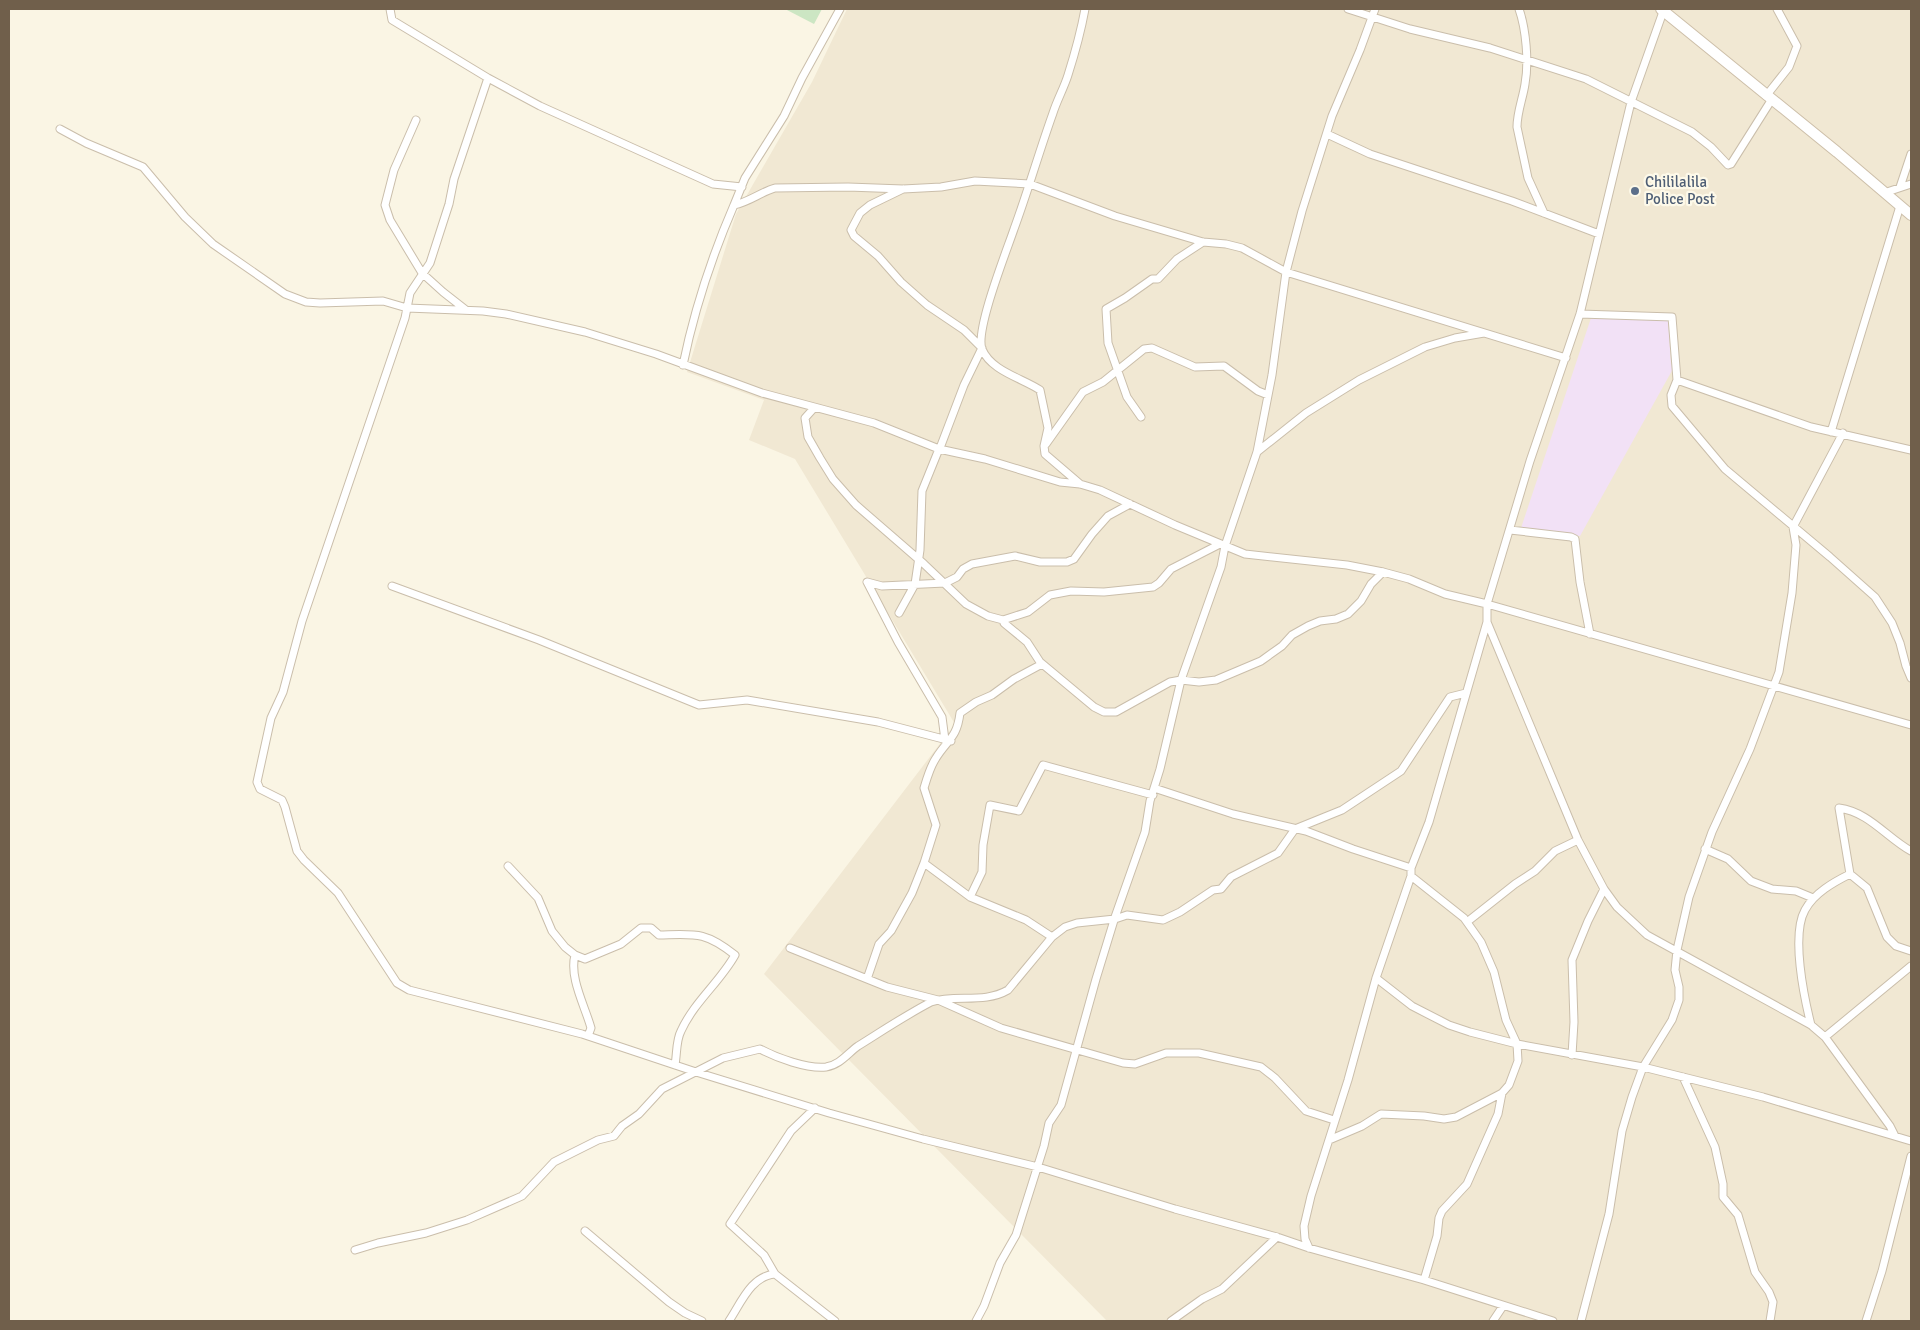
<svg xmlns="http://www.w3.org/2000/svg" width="1920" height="1330" font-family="Signika,sans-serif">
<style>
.residential{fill:#f1e8d3}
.education{fill:#f2e1f6}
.garden{fill:#cce6c3}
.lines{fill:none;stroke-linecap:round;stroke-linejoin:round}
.street-casing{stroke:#cabeab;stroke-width:9}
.secondary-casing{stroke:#cdbfa9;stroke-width:12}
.street{stroke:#fff;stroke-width:7}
.secondary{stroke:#fff;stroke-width:10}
.service-dot{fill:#5c6f8a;stroke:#fdf9e9;stroke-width:2}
.labels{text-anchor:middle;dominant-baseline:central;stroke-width:4.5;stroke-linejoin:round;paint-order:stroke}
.service-label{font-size:15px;fill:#4e5e75;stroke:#fdf9e9;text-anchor:start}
</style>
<rect width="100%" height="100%" fill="#faf5e4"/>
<path class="residential" d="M847 9H1911V1321H1107L764 974 955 724 795 459 749 440 764 400 687 372 736 214 812 82Z"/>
<path class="education" d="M1591 318 1668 320 1671 364 1674 367 1580 536 1521 528Z"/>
<path class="garden" d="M785 9H822L814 24Z"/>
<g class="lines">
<defs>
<path id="street" d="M390 9 392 20 488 78 540 106 713 184 742 187
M1348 9 1410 29 1490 48 1586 79 1692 132 1711 147 1728 165 1731 164 1772 99
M1519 9C1526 29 1529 62 1525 84 1523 98 1517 112 1517 127L1528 178 1544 213
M488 78 454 179 449 204 430 263 410 293 405 318 302 621 283 692 271 718 257 782 260 789 282 800 285 807 297 851 304 860 338 893 397 983 409 990 582 1034 696 1072 829 1113 923 1139 1038 1167 1175 1209 1277 1237 1309 1248 1424 1280 1553 1321
M1766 96 1789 67 1797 46 1777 9
M416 120 394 170 385 205 390 220 422 273 443 292 466 310
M60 129 86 143 143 167 185 217 213 244 285 294 306 302 320 303 383 301 407 308 483 311 506 314 585 332 656 354 762 393 874 423 939 449 985 459 1060 482 1080 484 1100 490 1175 525 1245 554 1347 565 1383 572 1409 579 1445 594 1487 604 1911 725
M1327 134 1370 154 1512 201 1599 234
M1900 187 1911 154
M903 189 870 205 860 213 851 230 854 236 878 256 901 282 927 305 964 330 982 348 964 385 940 448
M1884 193 1911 184
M734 205 745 178 784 116 802 78 840 9
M1580 314 1672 317 1677 380 1671 395 1672 406 1725 469 1830 557 1875 597 1892 623 1900 643 1906 666 1911 678
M683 365C694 311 712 256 734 205 749 202 761 192 775 188L848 187 903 189 941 187 975 181 1030 184 1115 216 1203 242 1226 244 1242 248 1286 272 1566 358
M1677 380 1811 427 1911 450
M814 408 805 418 808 437 820 458 833 479 856 505 924 564 966 604 988 616 1003 620 1028 612 1050 595 1071 591 1104 592 1153 587 1159 583 1171 569 1220 544
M1141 417 1127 397 1108 343 1106 309 1125 298 1152 279H1158L1177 259 1203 242
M1831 432 1900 206
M1046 444 1083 392 1103 382 1144 349 1152 348 1195 367 1224 366 1258 391 1268 395
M1257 452 1306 413 1359 380 1425 347 1455 338 1484 333
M1080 484 1045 454 1044 446 1048 428 1040 390C1022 378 991 371 982 349 975 330 1007 250 1014 229 1028 191 1039 152 1053 113 1057 100 1064 88 1068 75 1075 53 1081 31 1085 9
M1510 530 1571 537 1575 539 1580 582 1590 634
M392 586 539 640 699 705 747 700 878 722 951 741
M899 613 915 584 920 550 922 491 939 449
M1003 620 1004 623 1027 642 1040 662 1094 707 1104 712H1116L1170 682 1181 680 1199 682 1216 680 1261 661 1282 646 1292 635 1308 626 1320 621 1336 619 1348 614 1361 601 1371 584 1383 572
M1487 622 1578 840 1604 889 1617 907 1647 935 1811 1025 1825 1037 1890 1126 1895 1136
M945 740 942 717 898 642 867 582 882 586 945 583 957 577 963 569 972 564 1015 556 1040 562H1067L1074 559 1092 534 1108 516 1130 504
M1154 788 1233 814 1306 831 1353 849 1411 868
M1705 849 1728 859 1751 881 1772 889 1796 891 1813 898
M1911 851C1887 838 1869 812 1839 808L1850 874 1867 888 1887 937 1896 946 1911 951
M924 863 970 897 1026 920 1052 937
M508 866 538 898 552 931 565 947 575 955 585 959 621 944 641 928H651L659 935C695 934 705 931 735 955 720 982 694 1002 681 1031 676 1040 677 1054 675 1065
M970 897 982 872 983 845 990 805 1019 811 1043 765 1153 795
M1467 922 1515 884 1535 871 1555 851 1578 840
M790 948 887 987 938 1000 1001 1028 1123 1063 1135 1064 1166 1053H1199L1261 1067 1275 1078 1306 1111 1334 1120
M575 955C569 978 585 1006 591 1028L588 1036
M1376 978 1412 1006 1449 1025 1470 1032 1517 1044 1643 1067 1763 1097 1911 1141
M867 979 879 944 891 931 912 893 924 863 936 825 924 788C927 778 930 767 936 758 948 739 957 738 960 713L976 702 992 695 1014 679 1042 664
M1811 1025C1804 997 1791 935 1805 910 1814 893 1834 882 1850 874
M1825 1037 1911 966
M1572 1055 1574 1022 1572 960 1588 921 1604 889
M1683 1077 1715 1147 1723 1184V1197L1738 1215 1755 1272 1769 1292 1773 1302 1770 1321
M815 1108 791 1131 730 1224 764 1255 775 1274 835 1321
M1329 1140 1362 1126 1381 1114 1424 1116 1444 1119 1456 1117 1502 1093 1509 1085 1518 1061 1517 1044 1506 1020 1494 972 1481 942 1464 918 1411 876
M585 1231 669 1302 685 1313 702 1321
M1309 1248 1305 1239 1304 1226 1311 1196 1348 1080 1376 978 1411 876V868L1429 822 1487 622V604L1530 461 1580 314 1631 102 1664 9
M355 1250 378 1243 426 1233 467 1220 522 1196 554 1162 598 1140 614 1136 622 1126 639 1114 662 1089 723 1058 760 1049C777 1058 807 1069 826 1067 840 1065 848 1053 858 1046 882 1031 906 1015 931 1002 956 994 984 1004 1008 990L1052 937 1065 927 1077 923 1115 919 1127 915 1163 920 1180 912 1213 890 1221 889 1231 877 1278 853 1295 829 1342 810 1401 771 1450 697 1466 693
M1424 1280 1437 1236 1439 1218 1442 1211 1467 1184 1498 1114 1502 1093
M729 1321C741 1303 751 1276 775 1274
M976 1321 984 1306 1000 1263 1016 1235 1044 1146 1049 1123 1061 1105 1096 979 1115 917 1145 832 1150 801 1160 769 1181 680 1221 567 1225 546 1257 452 1272 375 1286 272 1302 211 1332 116 1360 50 1375 9
M1171 1321 1202 1299 1222 1289 1277 1237
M1493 1321 1503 1306
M1581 1321 1609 1214 1622 1131 1632 1097 1643 1067 1672 1020 1679 1000V987L1675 970 1677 950 1689 897 1712 832 1750 749 1779 672 1792 593 1796 545 1793 527 1843 433
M1866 1321 1882 1271 1911 1156"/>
<path id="secondary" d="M1661 9 1837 152 1911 215"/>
</defs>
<use href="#street" class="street-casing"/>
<use href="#secondary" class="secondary-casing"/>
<use href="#street" class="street"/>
<use href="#secondary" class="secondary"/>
</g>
<circle class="service-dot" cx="1635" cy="191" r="5"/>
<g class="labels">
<g class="service-label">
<text x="1645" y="182">Chililalila<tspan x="1645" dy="17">Police Post</tspan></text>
</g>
</g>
<rect width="1920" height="1330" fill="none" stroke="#705f4b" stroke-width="20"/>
</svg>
